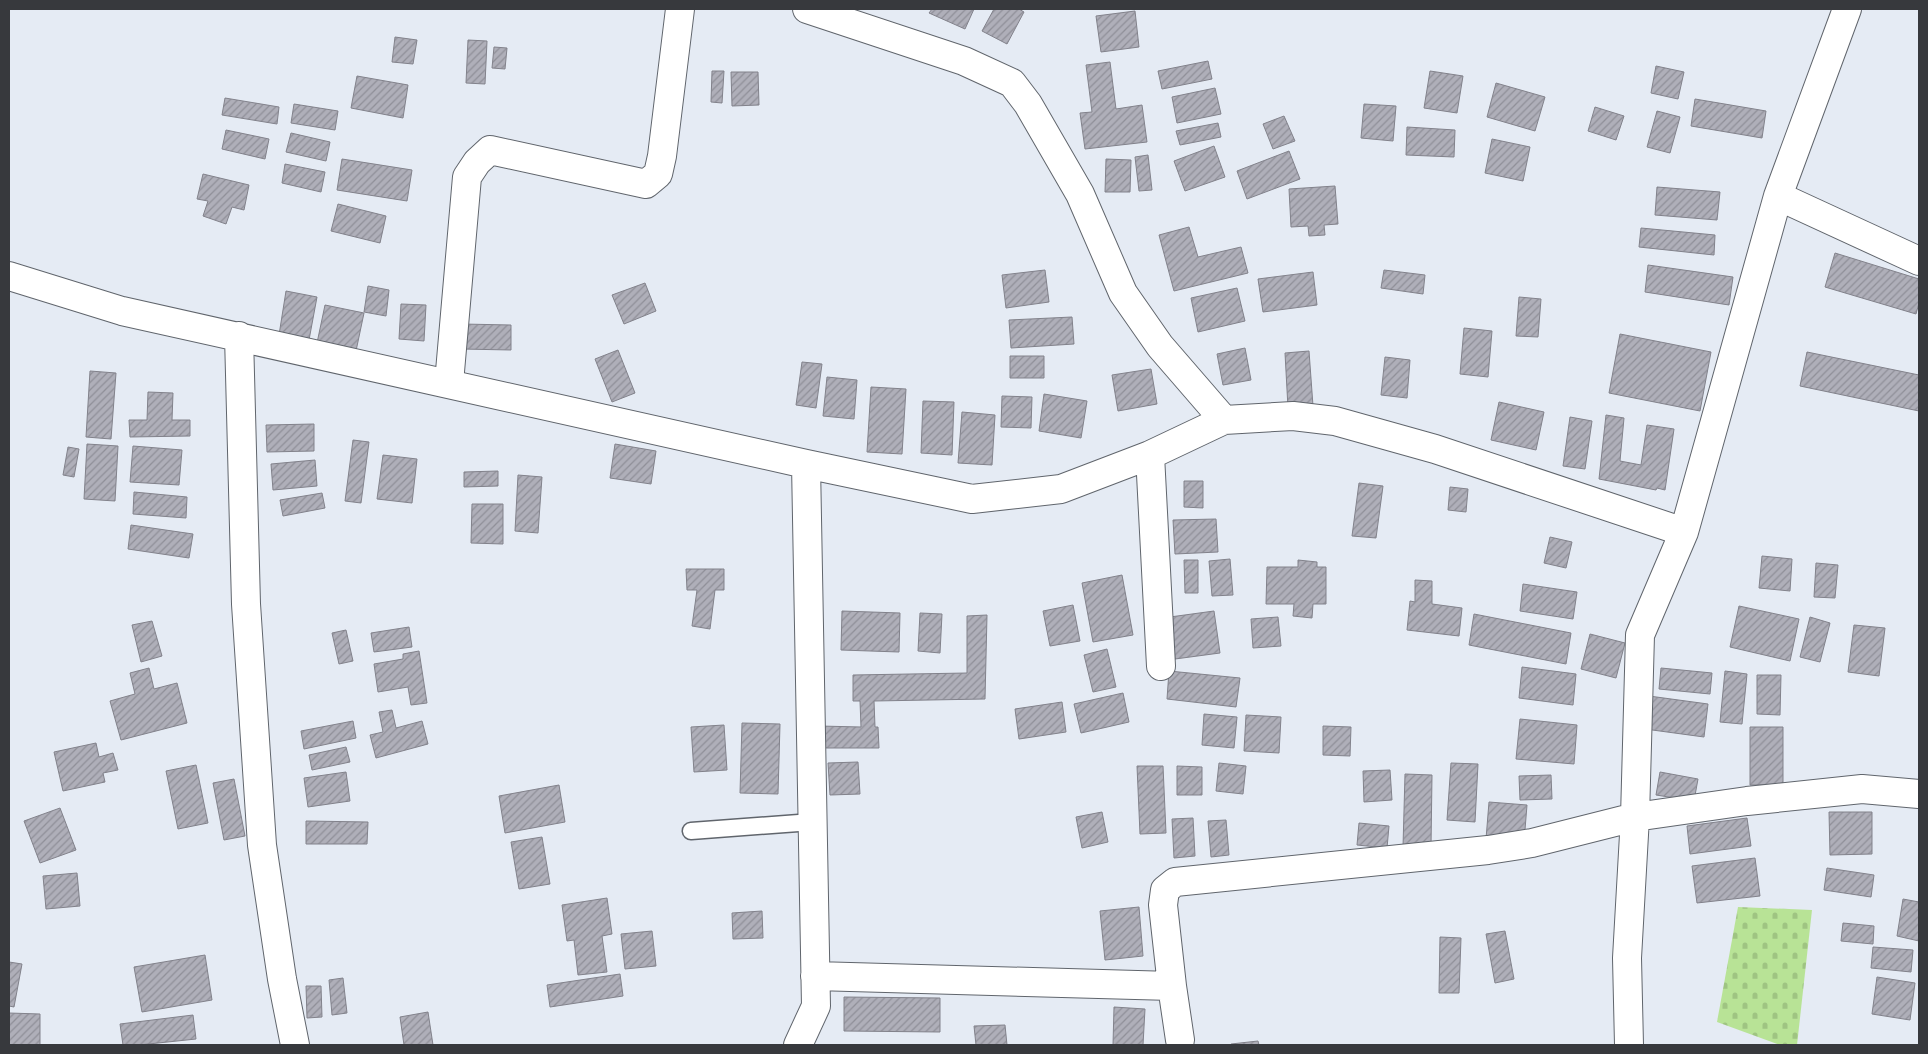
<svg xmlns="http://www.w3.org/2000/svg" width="1928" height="1054" font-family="Georgia,serif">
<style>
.cemetery{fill:url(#cemetery-stones)}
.building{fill:url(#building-hatch);stroke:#82828b}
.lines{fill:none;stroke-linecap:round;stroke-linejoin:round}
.lane-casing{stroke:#60656c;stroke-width:19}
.street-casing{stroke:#60656c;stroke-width:30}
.lane{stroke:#fff;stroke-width:16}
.street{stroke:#fff;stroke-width:28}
</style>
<defs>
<pattern id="cemetery-stones" width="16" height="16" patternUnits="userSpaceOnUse" patternTransform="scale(1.25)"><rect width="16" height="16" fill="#b8e396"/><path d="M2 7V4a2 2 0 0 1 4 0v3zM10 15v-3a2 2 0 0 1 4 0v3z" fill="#9fc482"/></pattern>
<pattern id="building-hatch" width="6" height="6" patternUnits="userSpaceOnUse" patternTransform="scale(1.25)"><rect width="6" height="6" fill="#afafb9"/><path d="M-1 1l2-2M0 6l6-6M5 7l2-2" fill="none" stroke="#8f8f98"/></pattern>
</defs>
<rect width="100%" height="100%" fill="#e5ebf4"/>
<path class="cemetery" d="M1738 907 1812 910 1797 1045H1780L1717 1022Z"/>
<path class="building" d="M932 9H974L965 29 929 13Z
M994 9H1019L1024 12 1007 44 982 31Z
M1135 11 1139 47 1101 52 1096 16Z
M395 37 417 40 413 64 392 62Z
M468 40 487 41 485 84 466 83Z
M494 47 507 48 505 69 492 68Z
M1208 61 1212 79 1162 89 1158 71Z
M1110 62 1116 109 1142 105 1147 142 1085 149 1080 113 1092 112 1086 65Z
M1656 66 1684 72 1678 99 1651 93Z
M712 71H724L722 103 711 102Z
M1430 71 1463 76 1457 113 1424 108Z
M731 72H758L759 105 732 106Z
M357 76 408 85 403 118 351 108Z
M1496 83 1545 97 1535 131 1487 117Z
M1215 88 1221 114 1177 123 1172 97Z
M225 98 279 107 277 124 222 115Z
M1695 99 1766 111 1762 138 1691 126Z
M294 104 338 111 335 130 291 123Z
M1364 104 1396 106 1393 141 1361 138Z
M1595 107 1624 116 1616 140 1588 131Z
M1657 111 1680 117 1670 153 1647 147Z
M1284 116 1295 141 1273 149 1263 124Z
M1218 123 1221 137 1180 145 1176 131Z
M1407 127 1455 130 1454 157 1406 155Z
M226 130 269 139 265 159 222 149Z
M291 133 330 142 326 161 286 152Z
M1492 139 1530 147 1523 181 1485 173Z
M1214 146 1225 177 1185 191 1174 161Z
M1289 151 1300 179 1247 199 1237 171Z
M1148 155 1152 190 1139 191 1135 157Z
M342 159 412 170 407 201 337 190Z
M1106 159 1131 160 1130 192H1105Z
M285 164 325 172 321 192 282 183Z
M203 174 249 185 244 210 232 207 226 224 203 216 208 201 197 199Z
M1335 186 1338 224 1324 225 1325 235 1309 236 1308 226 1291 227 1289 189Z
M1657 187 1720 192 1717 220 1655 215Z
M338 204 386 216 380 243 331 231Z
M1189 227 1198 257 1241 247 1248 273 1174 291 1159 235Z
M1641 228 1715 235 1714 255 1639 247Z
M1835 253 1919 279V303L1916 314 1825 287Z
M1648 265 1733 277 1729 305 1645 292Z
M1045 270 1049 302 1006 308 1002 275Z
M1384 270 1425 275 1423 294 1381 288Z
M1313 272 1317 305 1263 312 1258 279Z
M645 283 656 311 624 324 612 295Z
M368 286 389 290 386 316 364 312Z
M1237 288 1245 321 1198 332 1191 298Z
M286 291 317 297 309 340 279 335Z
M1519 297 1541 299 1538 337 1516 336Z
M401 304 426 305 424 341 399 339Z
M325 305 364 313 356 351 317 343Z
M1072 317 1074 344 1011 348 1009 320Z
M462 324 511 325V350L461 349Z
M1464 328 1492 331 1488 377 1460 374Z
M1620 334 1711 352 1700 411 1609 393Z
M1245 348 1251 380 1223 385 1217 354Z
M618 350 635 393 612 402 595 359Z
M1309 351 1313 406 1288 408 1285 353Z
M1807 352 1919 375V411L1800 386Z
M1010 356H1044V378H1010Z
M1385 357 1410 360 1407 398 1381 395Z
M802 362 822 364 816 408 796 405Z
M1151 369 1157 404 1118 411 1112 375Z
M90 371 116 373 111 439 86 437Z
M827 377 857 380 854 419 823 416Z
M871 387 906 389 902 454 867 452Z
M148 392 173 393 172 420H190V436L130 437 129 420H147Z
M1044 394 1087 401 1081 438 1039 431Z
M1002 396 1032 397 1031 428 1001 427Z
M923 401 954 402 952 455 921 453Z
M1499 402 1544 412 1536 450 1491 440Z
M962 412 995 415 992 465 958 463Z
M1606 415 1624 418 1620 461 1641 465 1647 425 1674 429 1665 490 1657 488 1656 490 1599 479Z
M1570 417 1592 421 1585 469 1563 466Z
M314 424V451L267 452 266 425Z
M353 440 369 442 361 503 345 501Z
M87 444 118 446 115 501 84 499Z
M615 444 656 451 651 484 610 478Z
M133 446 182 450 179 485 130 482Z
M68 447 79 449 74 477 63 475Z
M383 455 417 459 412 503 377 499Z
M315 460 317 486 273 490 271 464Z
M498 471V486L464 487V472Z
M518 475 542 477 538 533 515 531Z
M1184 481H1203V508L1184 507Z
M1359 483 1383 486 1376 538 1352 536Z
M1450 487 1468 489 1466 512 1448 510Z
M134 492 187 497 186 518 133 514Z
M322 493 325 508 283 516 280 500Z
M472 504H503V544L471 543Z
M1216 519 1218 552 1175 554 1173 520Z
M131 525 193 534 189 558 128 549Z
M1550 537 1572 542 1566 568 1544 563Z
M1762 556 1792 559 1790 591 1759 588Z
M1230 559 1233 595 1212 596 1209 561Z
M1184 560H1198V593H1185Z
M1298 560 1317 562V567H1326V604H1313L1312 618 1293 616 1294 604H1266L1267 567H1298Z
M1816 563 1838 565 1835 598 1814 597Z
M686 569H724V590H715L710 629 692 626 697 590H687Z
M1122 575 1133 635 1093 642 1082 583Z
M1415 580 1432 581V604L1462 608 1459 636 1407 630 1410 601 1415 602Z
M1523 584 1577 592 1573 619 1520 611Z
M1073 605 1080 641 1050 646 1043 611Z
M1739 606 1799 619 1790 661 1730 647Z
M842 611 900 613 899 652 841 650Z
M1214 611 1220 653 1175 659 1170 617Z
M920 613 942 614 940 653 918 651Z
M1474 614 1571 633 1566 664 1469 645Z
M987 615 985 699 874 701 875 727H878L879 748H819V726L861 727 860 701H853V675L967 673V616Z
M1278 617 1281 646 1253 648 1251 619Z
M1810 617 1830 623 1820 662 1800 657Z
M152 621 162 656 141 662 132 625Z
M1854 625 1885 628 1879 676 1848 672Z
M409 627 412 647 374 652 371 633Z
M346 630 353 661 339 664 332 633Z
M1590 634 1625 643 1616 678 1581 669Z
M1107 649 1116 687 1093 692 1084 655Z
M419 651 427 703 411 705 408 687 378 692 374 664 403 659V654Z
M1522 667 1576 674 1573 705 1519 698Z
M149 668 154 689 177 683 187 723 121 740 110 701 135 694 130 673Z
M1661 668 1712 673 1710 694 1659 689Z
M1169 671 1240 678 1236 707 1167 699Z
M1725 671 1747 674 1742 724 1720 722Z
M1757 675H1781L1780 715 1757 714Z
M1123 693 1129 722 1081 733 1074 704Z
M1649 696 1708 704 1704 737 1645 729Z
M1062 702 1066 732 1019 739 1015 709Z
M392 710 396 728 422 721 428 744 376 758 370 735 383 732 379 712Z
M1204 714 1237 717 1234 748 1202 745Z
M1246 715 1281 717 1279 753 1244 751Z
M1520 719 1577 725 1574 764 1516 759Z
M353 721 356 738 304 749 301 731Z
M742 723 780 724 778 794 740 793Z
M724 725 727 770 694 772 691 727Z
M1323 726 1351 727 1350 756 1323 755Z
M1750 727H1783V785H1750Z
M96 743 99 757 113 753 118 770 103 773 105 782 63 791 54 752Z
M346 747 350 762 312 770 309 755Z
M858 762 860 794 830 795 828 763Z
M1219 763 1246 766 1243 794 1216 791Z
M1451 763 1478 764 1475 822 1447 820Z
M196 765 208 823 178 829 166 771Z
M1137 766H1163L1166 833 1140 834Z
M1177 766 1202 767V795H1177Z
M1390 770 1392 800 1364 802 1363 771Z
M346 772 350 801 308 807 304 778Z
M1660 772 1698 779 1694 801 1656 795Z
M1405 774 1432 775 1431 847H1403Z
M1551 775 1552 799 1520 800 1519 776Z
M234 779 245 836 224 840 213 783Z
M559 785 565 822 505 833 499 796Z
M1489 802 1527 805 1524 842 1486 839Z
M60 808 76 850 40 863 24 821Z
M1102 812 1108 842 1082 848 1076 817Z
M1829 812H1872V854L1830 855Z
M1193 818 1195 856 1174 858 1172 819Z
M1747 818 1751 846 1690 854 1687 826Z
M1226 820 1229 855 1211 857 1208 821Z
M306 821 368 822 367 844H306Z
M1359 823 1389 826 1387 848 1357 845Z
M542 837 550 884 519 889 511 842Z
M1755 858 1760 896 1697 903 1692 866Z
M1827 868 1874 875 1871 897 1824 890Z
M77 873 80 906 46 909 43 876Z
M607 898 612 934 602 936 607 972 578 975 574 940 567 941 562 905Z
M1903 899 1919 902V941L1897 936Z
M1139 907 1143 956 1105 960 1100 911Z
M762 911 763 938 733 939 732 913Z
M1843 923 1874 926 1873 944 1841 941Z
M652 931 656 966 625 969 621 934Z
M1505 931 1514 979 1495 983 1486 934Z
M1440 937 1461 938 1459 993H1439Z
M1873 947 1913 950 1911 972 1871 968Z
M205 955 212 1000 142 1012 134 967Z
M9 962 22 964 14 1007 9 1006Z
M620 974 623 996 550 1007 547 985Z
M1877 977 1915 983 1910 1020 1872 1014Z
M343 978 347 1013 332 1015 329 980Z
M306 986H321L322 1017 307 1018Z
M844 997 940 998V1032L844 1031Z
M1114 1007 1145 1009 1143 1045H1113Z
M428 1012 433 1045H404L400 1017Z
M9 1013 40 1014V1045H9Z
M193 1015 196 1039 139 1045H123L120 1024Z
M1005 1025 1007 1045H976L974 1026Z
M1258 1041 1259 1045H1231V1044Z"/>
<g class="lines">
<defs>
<path id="lane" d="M691 831 812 822"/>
<path id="street" d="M807 9 964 61 1012 83 1028 104 1080 194 1123 293 1160 346 1224 420
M1778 196 1919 261
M9 276 122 311 806 464 972 499 1061 489 1150 455 1224 420 1293 416 1335 421 1435 449 1684 532
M239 336 246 604 262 845 282 979 295 1045
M449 383 467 177 477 162 490 150 646 184 658 174 662 156 680 9
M1150 455 1161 666
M815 976 1172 986 1163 905 1165 890 1175 882 1488 850 1532 843 1635 817 1747 801 1862 789 1919 794
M1172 986 1180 1040
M798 1045 816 1006 806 464
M1629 1045 1627 958 1635 817 1640 635 1684 532 1778 196 1847 9"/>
</defs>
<use href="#lane" class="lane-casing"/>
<use href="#street" class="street-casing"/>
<use href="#lane" class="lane"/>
<use href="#street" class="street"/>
</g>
<rect width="1928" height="1054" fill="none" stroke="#37393d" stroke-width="20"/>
</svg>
